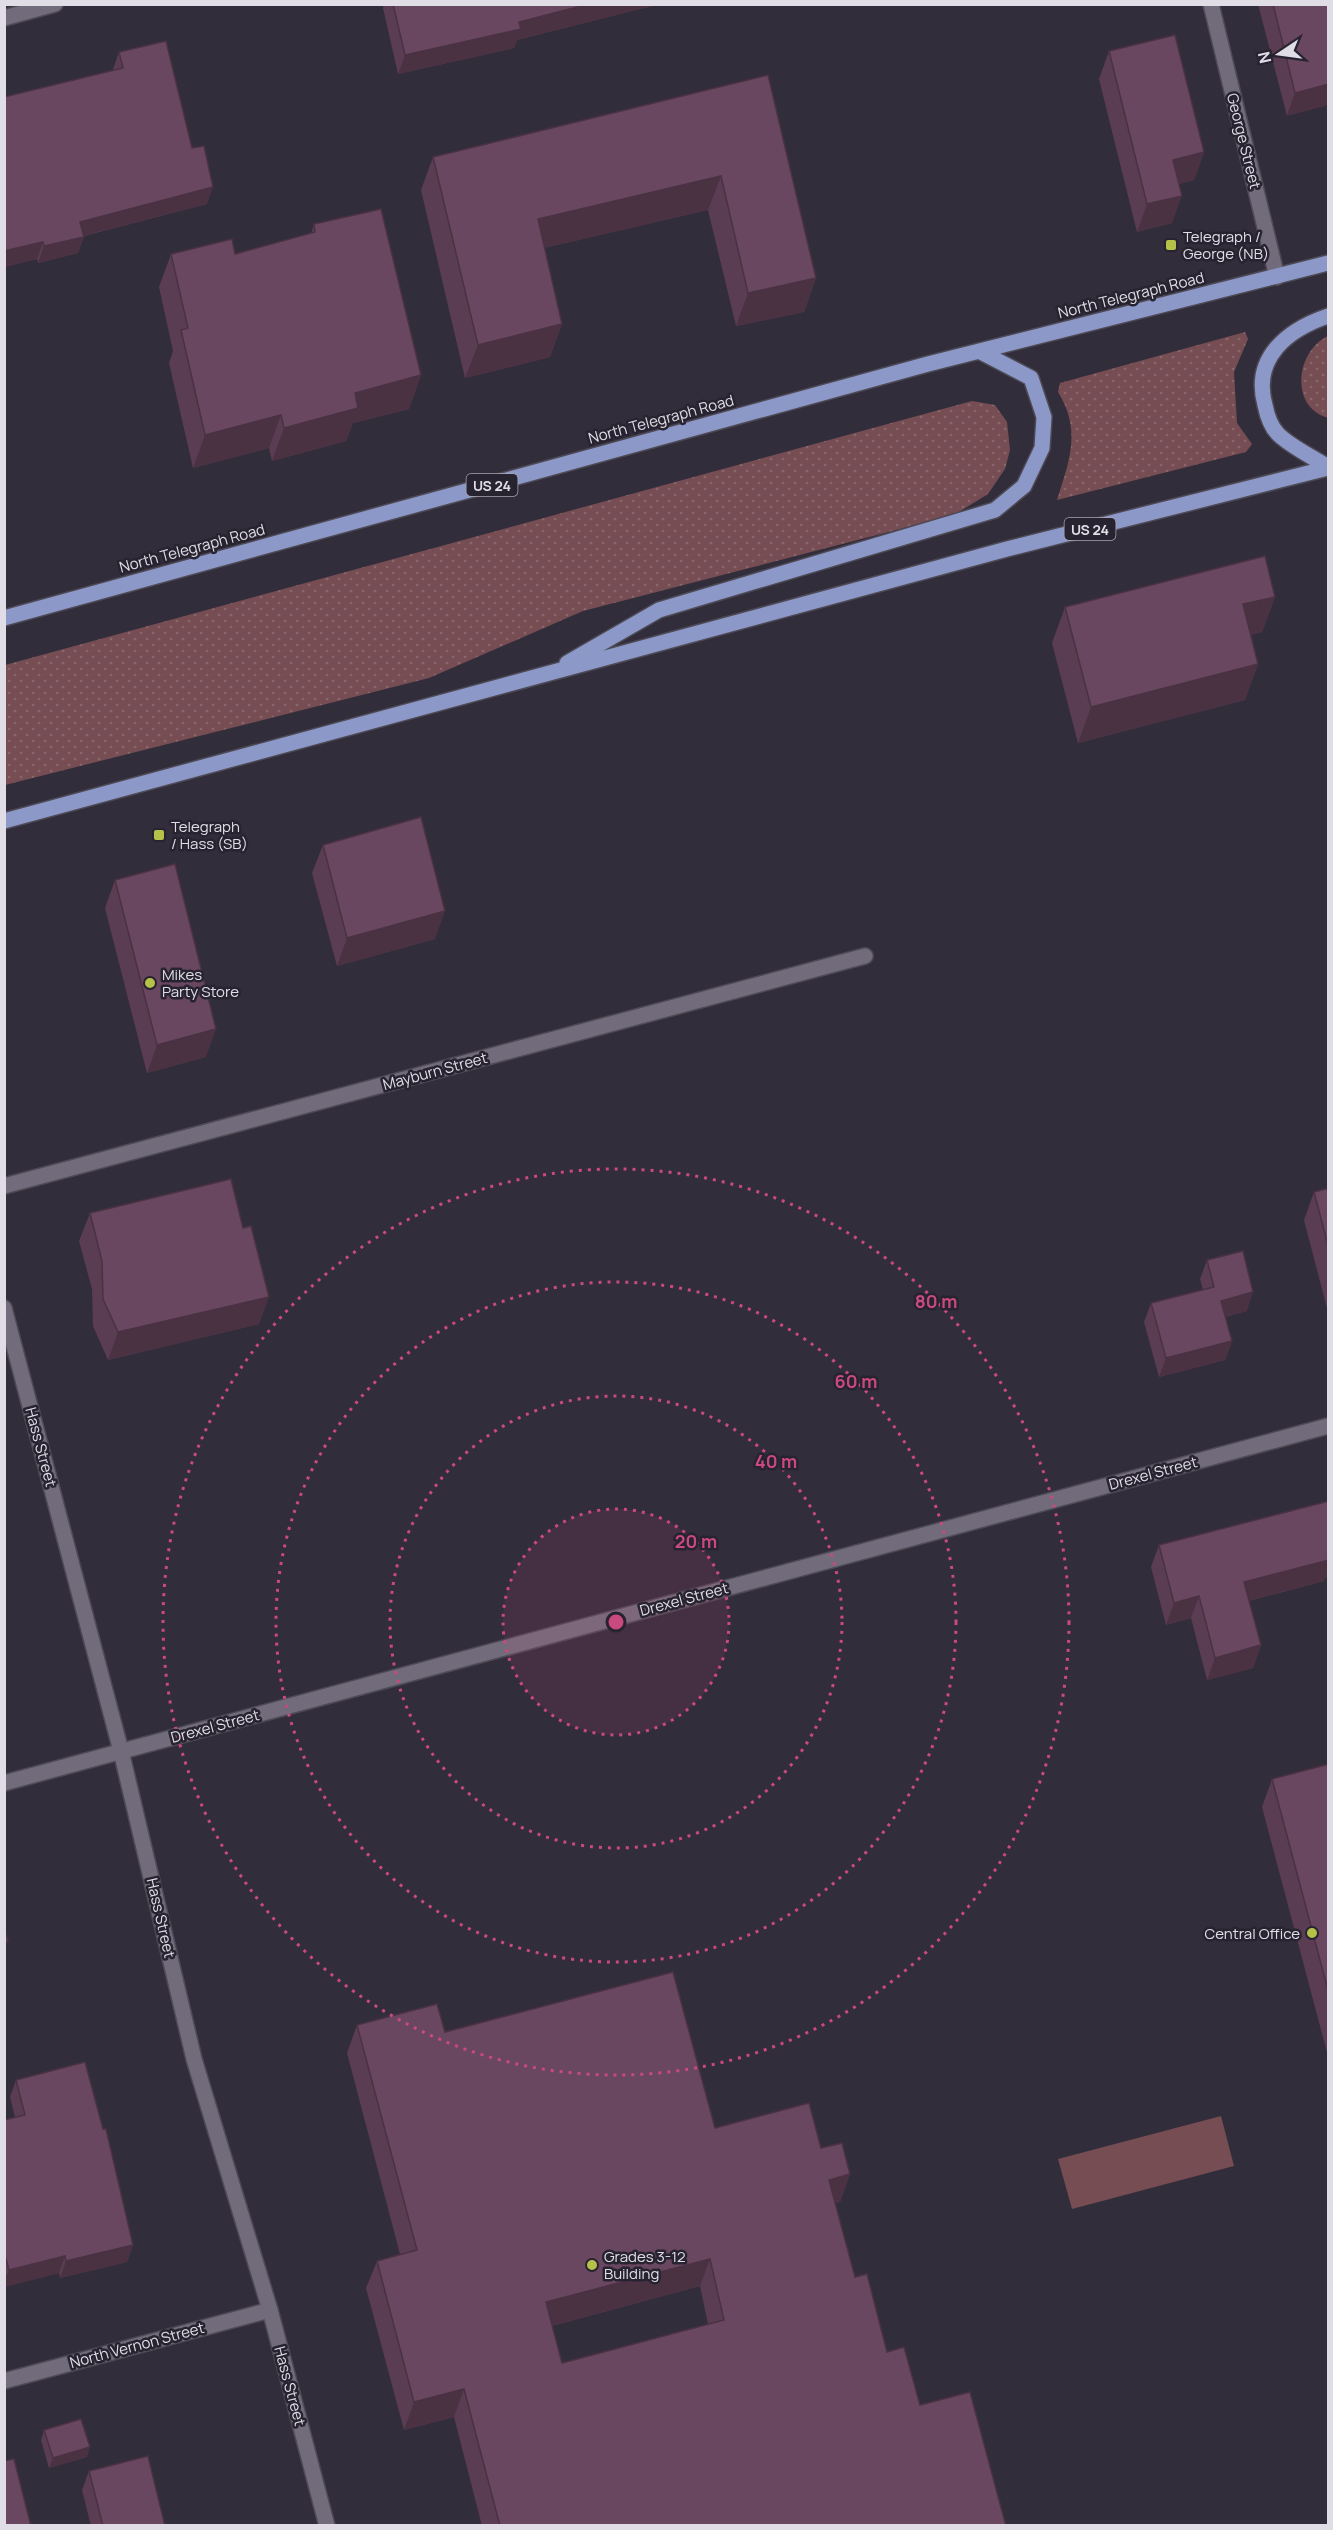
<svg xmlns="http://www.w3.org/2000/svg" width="1333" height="2530" font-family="Manrope,sans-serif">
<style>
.grass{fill:url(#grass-dots)}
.green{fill:#764d52}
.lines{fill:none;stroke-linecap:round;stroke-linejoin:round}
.street-casing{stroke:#4d4955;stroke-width:18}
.secondary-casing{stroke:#4d4955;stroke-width:18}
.primary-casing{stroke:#4d4955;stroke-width:18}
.street{stroke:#716b7b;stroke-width:15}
.secondary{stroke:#716b7b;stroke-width:15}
.primary{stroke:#8c99c8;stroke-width:15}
.wall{fill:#5a3d53;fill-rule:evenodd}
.shaded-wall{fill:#4a3243}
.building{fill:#694760;stroke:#4a3243;stroke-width:1.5;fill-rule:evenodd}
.ring{fill:none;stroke:#ca497e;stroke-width:3;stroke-dasharray:3 6}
.poi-dot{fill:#b6c149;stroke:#282331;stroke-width:2}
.labels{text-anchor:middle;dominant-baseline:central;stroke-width:5;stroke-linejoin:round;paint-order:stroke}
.shield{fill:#282331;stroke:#a9a5b0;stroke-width:1.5}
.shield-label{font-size:14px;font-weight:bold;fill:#e0dde6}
.street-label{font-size:15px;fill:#e0dde6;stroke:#282331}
.poi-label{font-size:15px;fill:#e0dde6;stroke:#282331;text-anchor:start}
.centre{fill:#ca497e;stroke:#282331;stroke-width:3}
.ring-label{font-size:18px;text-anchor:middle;font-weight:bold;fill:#ca497e;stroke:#282331;stroke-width:5;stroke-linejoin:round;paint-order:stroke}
</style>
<defs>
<pattern id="grass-dots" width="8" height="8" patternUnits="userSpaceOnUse" patternTransform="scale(1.5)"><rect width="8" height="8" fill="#764d52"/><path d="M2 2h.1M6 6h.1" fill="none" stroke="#89666b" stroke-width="1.8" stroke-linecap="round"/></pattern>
</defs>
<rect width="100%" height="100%" fill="#322d3b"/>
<path class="grass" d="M1245 332 1248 339 1234 372 1237 423 1252 444 1246 452 1057 500C1069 461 1082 431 1058 392L1060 383Z
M1328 336V418C1289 407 1296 351 1328 336Z
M972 401 995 405 1007 422 1010 450 1005 469 988 494 954 515 583 611 429 678 5 785V665Z"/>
<path class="green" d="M1221 2116 1234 2166 1072 2209 1058 2159Z"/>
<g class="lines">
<defs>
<path id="street" d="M1211 4 1277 277
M4 18 55 4
M4 1186 865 956
M4 1783 1328 1426
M4 2381 270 2310"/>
<path id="secondary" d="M4 1308 121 1751 194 2059 270 2310 327 2526"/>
<path id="primary" d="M1328 316C1287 330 1252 358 1265 405 1267 415 1271 427 1278 434 1291 447 1313 457 1328 467
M4 618 928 364 1328 263
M567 663 659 610 995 510 1024 486 1042 448 1044 417 1031 378 979 351
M4 821 1007 549 1328 468"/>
</defs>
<use href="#street" class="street-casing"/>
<use href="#secondary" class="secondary-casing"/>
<use href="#primary" class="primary-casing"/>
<use href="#street" class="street"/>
<use href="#secondary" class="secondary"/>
<use href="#primary" class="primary"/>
</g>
<path class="wall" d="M384 4H660L517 40 514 48 398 74 383 8Z
M1258 4H1329L1287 116Z
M1109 51 1204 152 1194 180 1179 184 1172 223 1137 232 1099 79Z
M119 52 192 148 207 204 84 236 78 253 38 263 37 259 4 267 113 71V69Z
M768 75 816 278 804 312 736 326 708 210 544 248 562 324 550 357 465 378 421 190 433 157Z
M314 224 421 375 409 409 353 423 346 441 272 461 269 448 193 468 169 363 173 351 159 287 171 254H235L311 234Z
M1275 597 1262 632 1251 635 1258 664 1245 700 1078 743 1052 643 1065 607Z
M323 845 435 939 337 966 312 873Z
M115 880 206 1057 147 1073 105 908Z
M1329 1188V1316L1304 1220 1314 1192Z
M90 1213 243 1228 259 1324 108 1360 93 1326 92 1289 79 1241Z
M1207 1260 1247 1311 1225 1317 1232 1341 1225 1360 1159 1377 1144 1322 1151 1303 1203 1290 1200 1279Z
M1329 1501V1578H1325L1324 1581 1249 1601 1261 1645 1253 1668 1207 1680 1191 1618 1166 1625 1151 1567 1159 1545Z
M1329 1764V2060L1262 1807 1272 1779Z
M357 2025 445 2032 715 2128 821 2148 850 2174 840 2202 835 2203 855 2277 887 2352 920 2405 1006 2526H482L454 2417 404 2430 366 2288 377 2261 400 2254 347 2053ZM700 2286 708 2324 562 2363 552 2326Z
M16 2080 133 2245 127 2262 60 2278 59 2273 4 2287V2120L15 2117 10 2097Z
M44 2430 87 2457 49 2468 41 2440Z
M89 2471 165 2526H91L82 2490Z"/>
<path class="shaded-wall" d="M589 4H660L517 40 514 48 398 74 405 55 519 22Z
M1329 84V105L1287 116 1295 93Z
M1204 152 1194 180 1163 188 1173 160Z
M721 176 708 210 526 252 538 219Z
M213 187 207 204 74 238 80 222Z
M1182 196 1172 223 1137 232 1147 204Z
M84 237 78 253 38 263 44 246Z
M43 242 37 259 4 267V251Z
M816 278 804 312 736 326 748 293Z
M562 324 550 357 465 378 478 345Z
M421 375 409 409 353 423 346 441 272 461 284 428 355 393Z
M281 415 269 448 193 468 205 435Z
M1275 597 1262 632 1230 640 1243 604Z
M1258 664 1245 700 1078 743 1091 707Z
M445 911 435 939 337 966 347 938Z
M216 1029 206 1057 147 1073 157 1045Z
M1253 1292 1247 1311 1214 1320 1221 1301Z
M269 1297 259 1324 108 1360 118 1332Z
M1232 1341 1225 1360 1159 1377 1166 1358Z
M1329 1560V1578H1325L1324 1581 1236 1604 1244 1582Z
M1199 1596 1191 1618 1166 1625 1174 1603Z
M1261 1645 1253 1668 1207 1680 1215 1658Z
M8 1941 4 1950V1942Z
M850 2174 840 2202 819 2208 829 2180Z
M133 2245 127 2262 60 2278 66 2261Z
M65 2256 59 2273 4 2287V2281L9 2270Z
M710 2259 700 2286 536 2330 546 2302Z
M464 2389 454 2417 404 2430 414 2402Z
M90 2447 87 2457 49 2468 53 2458Z"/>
<path class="building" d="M393 4H589L519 22 521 29 405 55Z
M1273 4H1329V84L1295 93Z
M1175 35 1204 152 1173 160 1182 196 1147 204 1109 51Z
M166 41 192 148 204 146 213 187 80 222 84 237 44 246 43 242 4 251V97L123 68 119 52Z
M768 75 816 278 748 293 721 176 538 219 562 324 478 345 433 157Z
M381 209 421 375 355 393 358 408 284 428 281 415 205 435 181 330 188 328 171 254 232 239 235 254 315 232 314 224Z
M1265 556 1275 597 1243 604 1258 664 1091 707 1065 607Z
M421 817 445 911 347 938 323 845Z
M175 864 216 1029 157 1045 115 880Z
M231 1179 243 1228 251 1226 269 1297 118 1332 103 1299 102 1261 90 1213Z
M1329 1188V1249L1314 1192Z
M1243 1251 1253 1292 1221 1301 1232 1341 1166 1358 1151 1303 1214 1287 1207 1260Z
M1329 1501V1560L1244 1582 1261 1645 1215 1658 1199 1596 1174 1603 1159 1545Z
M1329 1764V1994L1272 1779Z
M4 1928 8 1941 4 1942Z
M673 1972 715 2128 809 2103 821 2148 842 2143 850 2174 829 2180 855 2277 867 2274 887 2352 904 2347 920 2405 970 2392 1006 2526H500L464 2389 414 2402 377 2261 417 2250 357 2025 437 2004 445 2032ZM710 2259 724 2320 562 2363 546 2302Z
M85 2062 103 2129H106L133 2245 66 2261 65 2256 9 2270 6 2259H4V2120L25 2115 16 2080Z
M81 2419 90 2447 53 2458 44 2430Z
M148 2456 165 2526H103L89 2471Z
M14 2459 31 2526H4V2461Z"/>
<circle cx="616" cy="1622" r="113" fill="#ca497e" fill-opacity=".12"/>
<g class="ring">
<circle cx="616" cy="1622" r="113"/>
<circle cx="616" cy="1622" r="226"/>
<circle cx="616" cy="1622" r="340"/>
<circle cx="616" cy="1622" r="453"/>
</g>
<g class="poi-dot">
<rect x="1165" y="239" width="12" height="12" rx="3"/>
<rect x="153" y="829" width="12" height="12" rx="3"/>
<circle cx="150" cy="983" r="6"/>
<circle cx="1312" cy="1933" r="6"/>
<circle cx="592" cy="2265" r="6"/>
</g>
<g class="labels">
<g class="shield">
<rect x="466.5" y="474" width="51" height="22" rx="4.5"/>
<rect x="1064.5" y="518" width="51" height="22" rx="4.5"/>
</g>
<g class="shield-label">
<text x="492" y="485">US 24</text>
<text x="1090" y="529">US 24</text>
</g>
<g class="street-label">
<text transform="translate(1244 141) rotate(76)">George Street</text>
<text transform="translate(1131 295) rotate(-14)">North Telegraph Road</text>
<text transform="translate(661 419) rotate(-15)">North Telegraph Road</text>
<text transform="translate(192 548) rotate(-15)">North Telegraph Road</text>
<text transform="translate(435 1071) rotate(-15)">Mayburn Street</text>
<text transform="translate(41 1447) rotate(75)">Hass Street</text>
<text transform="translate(1153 1473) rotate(-15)">Drexel Street</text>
<text transform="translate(684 1599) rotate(-15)">Drexel Street</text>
<text transform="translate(215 1726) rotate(-15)">Drexel Street</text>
<text transform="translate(161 1918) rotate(77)">Hass Street</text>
<text transform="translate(137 2345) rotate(-15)">North Vernon Street</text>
<text transform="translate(290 2386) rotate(75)">Hass Street</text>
</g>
<g class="poi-label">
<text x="1183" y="236">Telegraph /<tspan x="1183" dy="17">George (NB)</tspan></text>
<text x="171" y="826">Telegraph<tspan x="171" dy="17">/ Hass (SB)</tspan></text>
<text x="162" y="974">Mikes<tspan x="162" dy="17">Party Store</tspan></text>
<text x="1300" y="1933" text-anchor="end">Central Office</text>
<text x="604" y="2256">Grades 3-12<tspan x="604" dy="17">Building</tspan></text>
</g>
</g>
<circle cx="616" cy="1622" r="9" class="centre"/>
<g class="ring-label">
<text x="936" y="1308">80 m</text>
<text x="856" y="1388">60 m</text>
<text x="776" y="1468">40 m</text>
<text x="696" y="1548">20 m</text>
</g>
<rect width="1333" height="2530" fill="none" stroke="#e0dde6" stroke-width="12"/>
<g transform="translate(1279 54) rotate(257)" stroke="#282331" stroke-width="4.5" paint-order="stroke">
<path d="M0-4.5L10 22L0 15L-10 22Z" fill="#e0dde6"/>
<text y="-9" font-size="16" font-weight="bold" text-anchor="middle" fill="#e0dde6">N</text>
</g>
</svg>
